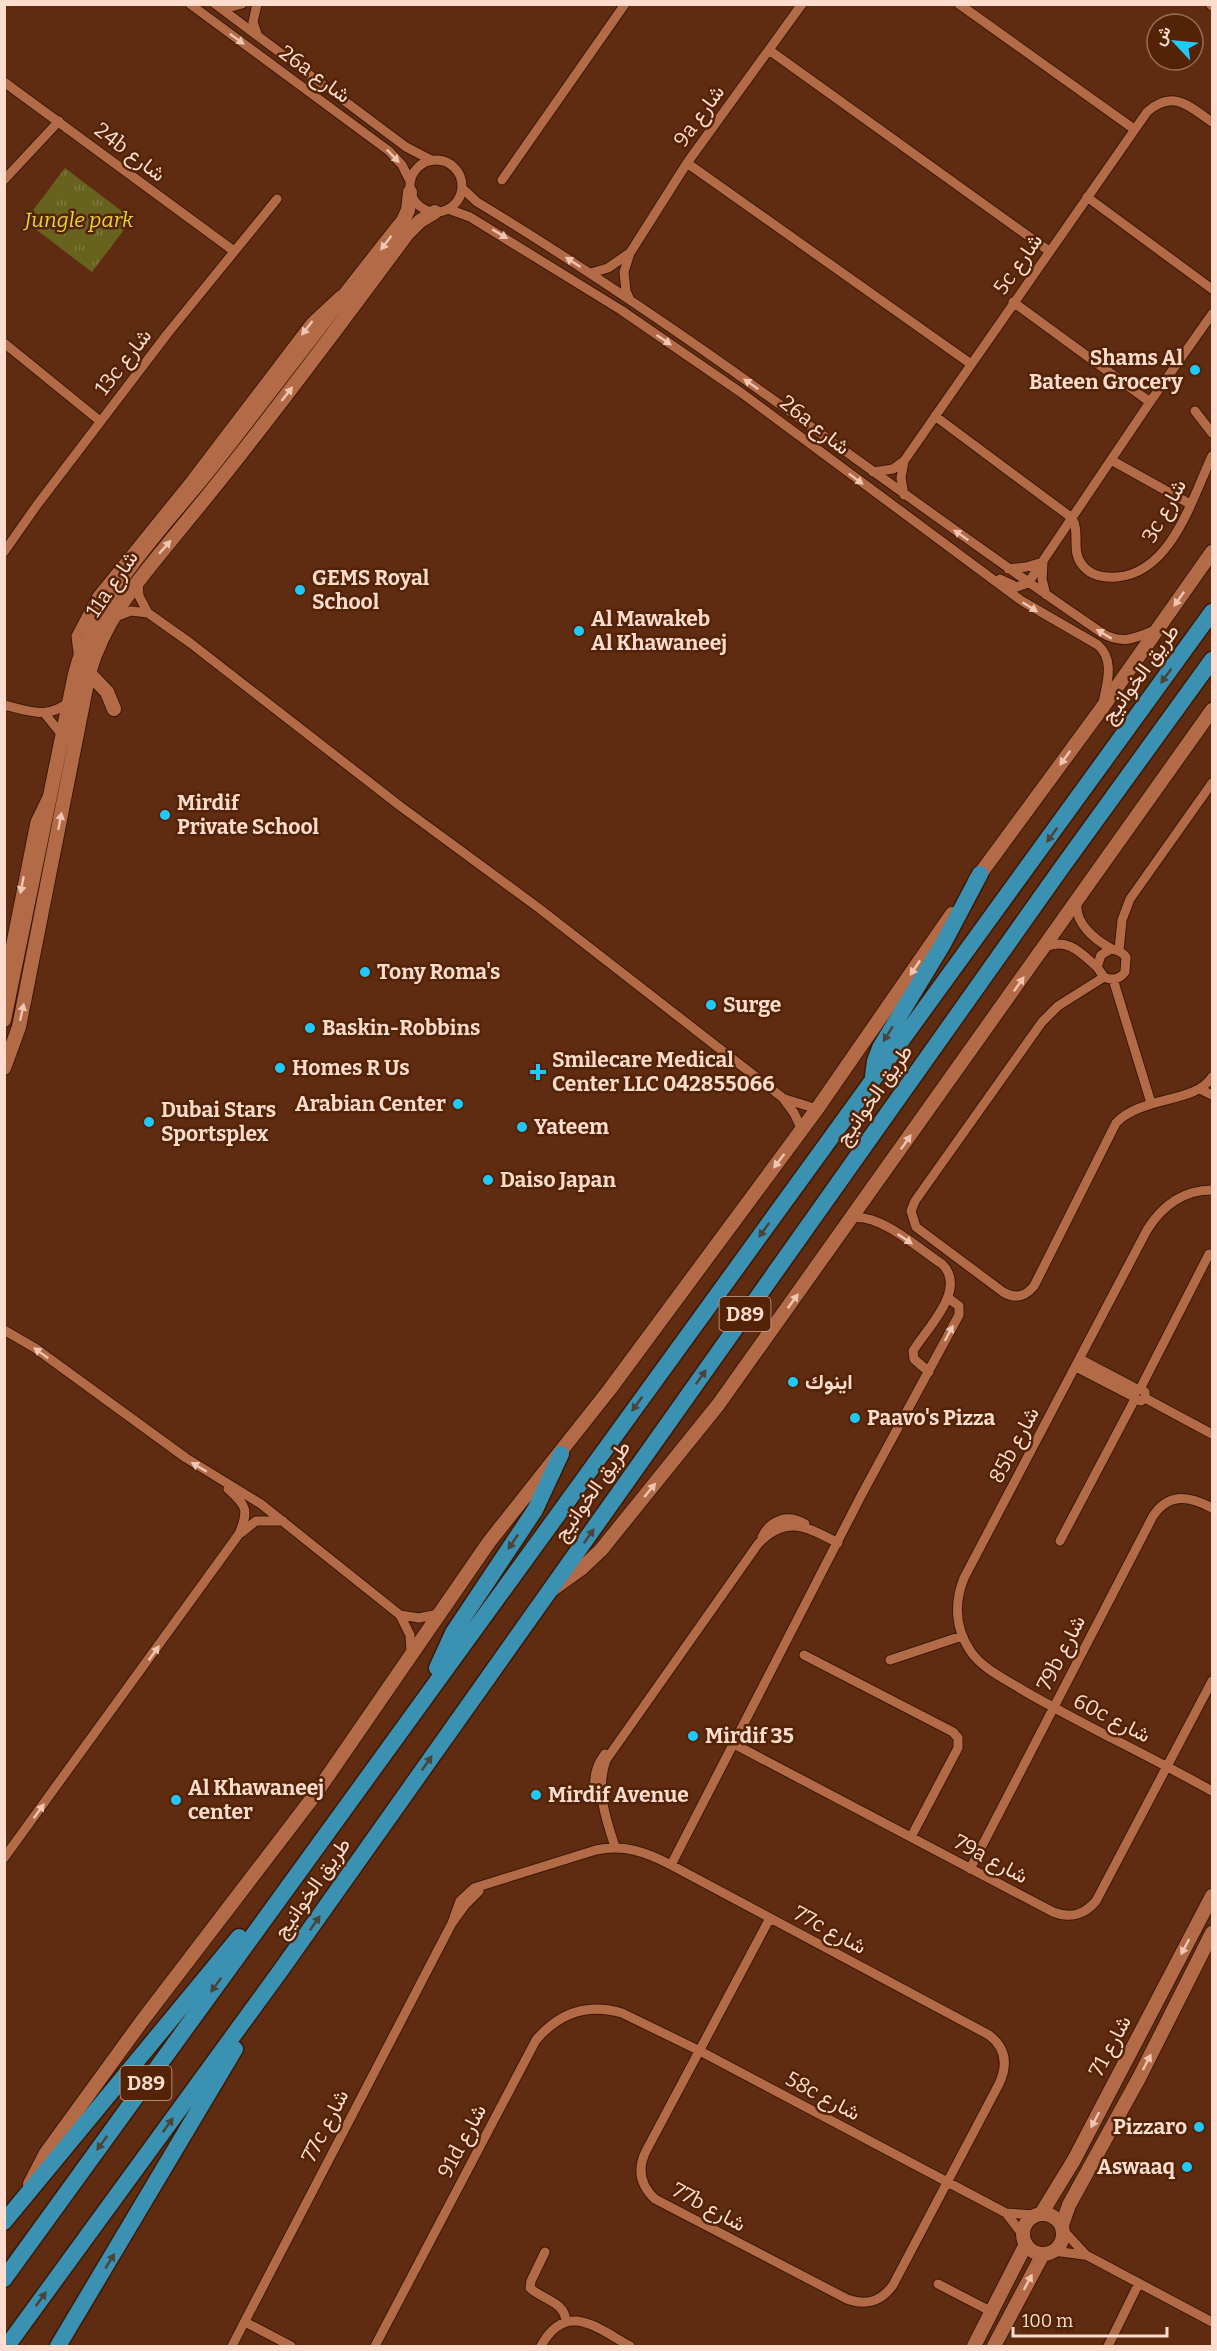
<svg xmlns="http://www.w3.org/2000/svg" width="1217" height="2351" font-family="Bitter,Vazirmatn,serif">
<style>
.grass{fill:url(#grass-tufts)}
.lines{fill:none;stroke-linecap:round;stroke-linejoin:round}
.street-casing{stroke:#3c1806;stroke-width:11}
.secondary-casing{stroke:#3c1806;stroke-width:16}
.highway-casing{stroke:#3c1806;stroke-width:19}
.street{stroke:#b36a47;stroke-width:9}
.secondary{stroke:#b36a47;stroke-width:14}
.highway{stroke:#3a91b1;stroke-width:16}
.oneway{fill:#efc6b3}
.oneway2{fill:#4c4339}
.poi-dot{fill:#1fc9fd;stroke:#542205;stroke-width:2}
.labels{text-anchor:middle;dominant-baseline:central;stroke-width:5;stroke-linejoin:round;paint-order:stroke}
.shield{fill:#542205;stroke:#cba592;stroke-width:1.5}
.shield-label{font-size:20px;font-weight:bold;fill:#feddce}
.street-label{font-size:21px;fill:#feddce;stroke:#542205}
.park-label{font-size:21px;font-style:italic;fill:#e0d632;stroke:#542205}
.poi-label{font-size:21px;font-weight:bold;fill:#feddce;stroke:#542205;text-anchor:start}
</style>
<defs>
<pattern id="grass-tufts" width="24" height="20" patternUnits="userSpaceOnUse" patternTransform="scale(1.5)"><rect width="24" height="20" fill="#67631e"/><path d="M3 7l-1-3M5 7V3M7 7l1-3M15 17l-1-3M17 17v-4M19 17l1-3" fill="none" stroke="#7e793e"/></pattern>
</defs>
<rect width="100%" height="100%" fill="#602c11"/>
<path class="grass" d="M65 168 132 219 92 272 25 221Z"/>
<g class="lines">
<defs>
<path id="street" d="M190 4 389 151 402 165 410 181
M215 4 406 147 431 160
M257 4 253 22 257 34
M959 4 1134 129
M1210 4 1212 6
M218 6 231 7 242 4
M769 50 1049 251
M4 82 234 251
M410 186a26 26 0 1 1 52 0a26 26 0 1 1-52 0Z
M687 163 971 364
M4 180 59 121
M502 180 625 4
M462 188 477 202C694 333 893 491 1102 633 1122 645 1136 638 1155 630
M1087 197 1212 289
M448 209 470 217 621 310 743 394 1022 601 1098 645C1115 660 1107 683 1103 703
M591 273 608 268 628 254
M630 300 626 291 624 272 630 253 687 163 802 4
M1013 302 1150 402
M4 343 100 421
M1195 411 1212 433
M935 416 1072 518C1081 533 1070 551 1083 566 1092 576 1103 578 1117 577 1171 573 1192 499 1212 456
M1111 460 1190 504
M873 472 893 469 904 461 1147 112C1173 89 1189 106 1212 122
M904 495 901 478 904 461
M4 552 37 505 168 333 277 199
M1008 569 1026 567 1043 562 1042 579 1046 595
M1000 579 1017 587 1028 583 1150 402 1212 314
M138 582 139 596 148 613
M115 617 131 611 148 613 189 642 400 806 540 909 783 1098 794 1113 802 1130
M79 660 76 636 97 596 190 481 311 322 340 295
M4 705C30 711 48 720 70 701
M45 714 63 736
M1077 904C1075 923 1094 939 1110 948 1116 951 1121 950 1126 957L1125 972C1120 979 1113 981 1104 977L1097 967 1101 955 1111 949
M1045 947C1068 937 1081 953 1097 967
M1119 950 1122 920 1130 899 1212 783
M1104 977 1058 1006 1042 1022 915 1201 911 1211 916 1227 1003 1292C1015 1299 1025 1297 1034 1286L1116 1123C1141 1096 1196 1103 1212 1077
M4 978 35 822 47 797
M1113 979 1151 1103
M1200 1089 1212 1095
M785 1099 817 1109
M1212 1190C1183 1190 1162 1206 1147 1230L964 1578C954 1603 955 1629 971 1652 984 1670 1007 1680 1026 1692 1087 1727 1151 1757 1212 1791
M852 1218C880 1213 919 1249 942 1264 968 1289 927 1328 913 1351L914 1359 929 1372
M4 1330 35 1348 186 1458 261 1504 400 1615 410 1635 411 1653
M1080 1359 1137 1389
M1076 1367 1134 1397
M1140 1389 1209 1254
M1145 1398 1141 1401 1135 1399V1391L1141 1389 1145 1392V1398L1212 1434
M241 1533 256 1521H283
M762 1537C771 1519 788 1514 805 1524
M1060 1541 1135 1399
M400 1615 419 1618 438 1614
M804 1655 953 1732 958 1738V1748L911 1837
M890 1660 962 1636
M734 1744 1053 1912C1071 1919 1084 1915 1096 1901L1212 1681
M598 1800C592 1783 594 1768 605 1754
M615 1847C606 1818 595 1790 606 1760L758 1544C786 1514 807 1527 838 1543
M4 1858 239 1534C249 1510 247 1506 228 1489
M671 1865 862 1494 959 1315V1306L948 1298
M970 1869 1153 1516C1169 1492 1190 1496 1212 1508
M452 1923 460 1901 474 1888 596 1850C624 1844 646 1852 671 1865L989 2035C1006 2048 1008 2065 999 2084L893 2285C881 2302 866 2306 847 2299L655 2199C640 2185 637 2169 646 2151L770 1918
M1006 2213 1036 2215
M1063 2230 1086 2255 1212 2322
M1053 2251 1084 2255
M545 2252 531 2281 530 2288C543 2300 564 2301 566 2321
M938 2284 992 2312
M245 2322 291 2346
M232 2346 452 1923 465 1905 479 1891
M375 2346 536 2040C559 2013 588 2003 622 2013L698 2050 1006 2213 1023 2235
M541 2346C566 2300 597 2328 630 2346
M1108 2346 1139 2283"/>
<path id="secondary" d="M89 673 107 692 114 709
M975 881 1102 708 1212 552
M4 1020 75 674C97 590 165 527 218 459 280 380 340 299 403 221L408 210 410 192
M4 1068 19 1027 89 673C106 614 144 574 181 528 200 505 218 483 236 460 294 386 351 310 407 234L420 221 435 212
M554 1588 582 1568 601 1550 718 1405 1212 710
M30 2184 46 2153 142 2021 314 1796 489 1542 610 1389 817 1109 952 914
M1023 2234a20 20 0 1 1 40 0a20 20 0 1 1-40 0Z
M1041 2214 1074 2160 1212 1896
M1062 2225 1069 2205 1139 2078 1212 1933
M974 2346 1026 2244
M994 2346 1043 2254"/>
<path id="highway" d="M873 1076 875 1061 880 1048 943 944 980 874
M437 1668 453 1633 535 1510 561 1454
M4 2222 239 1937
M4 2279C406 1722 812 1169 1212 612
M7 2346 281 1970 1060 870 1212 660
M58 2346 235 2049"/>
</defs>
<use href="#street" class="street-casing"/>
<use href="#secondary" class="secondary-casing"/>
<use href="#highway" class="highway-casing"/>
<use href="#street" class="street"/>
<use href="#secondary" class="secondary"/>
<use href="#highway" class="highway"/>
</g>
<defs><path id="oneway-solid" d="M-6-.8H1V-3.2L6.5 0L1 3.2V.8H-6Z" transform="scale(1.5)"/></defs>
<g class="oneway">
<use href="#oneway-solid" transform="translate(237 39) rotate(36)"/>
<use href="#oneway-solid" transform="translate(393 156) rotate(46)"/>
<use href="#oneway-solid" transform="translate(500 234) rotate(31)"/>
<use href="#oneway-solid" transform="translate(386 243) rotate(127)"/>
<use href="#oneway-solid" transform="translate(573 262) rotate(-147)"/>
<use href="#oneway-solid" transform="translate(307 328) rotate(128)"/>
<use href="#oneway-solid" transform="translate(664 340) rotate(34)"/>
<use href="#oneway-solid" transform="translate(751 384) rotate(-145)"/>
<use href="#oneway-solid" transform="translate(287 394) rotate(-52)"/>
<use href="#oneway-solid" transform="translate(856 479) rotate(37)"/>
<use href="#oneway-solid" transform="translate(961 535) rotate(-145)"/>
<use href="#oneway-solid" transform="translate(165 547) rotate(-49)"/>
<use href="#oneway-solid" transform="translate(1179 599) rotate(125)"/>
<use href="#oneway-solid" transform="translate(1030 607) rotate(32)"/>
<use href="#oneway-solid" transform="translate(1104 634) rotate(-149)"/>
<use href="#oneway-solid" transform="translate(1065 758) rotate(126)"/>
<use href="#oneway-solid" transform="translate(60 821) rotate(-79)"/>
<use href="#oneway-solid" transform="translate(22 885) rotate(101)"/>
<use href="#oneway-solid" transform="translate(915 968) rotate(124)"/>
<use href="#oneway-solid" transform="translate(1019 984) rotate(-55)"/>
<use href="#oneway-solid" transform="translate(22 1012) rotate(-78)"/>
<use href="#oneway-solid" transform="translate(906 1142) rotate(-55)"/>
<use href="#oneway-solid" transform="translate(779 1161) rotate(127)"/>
<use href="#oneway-solid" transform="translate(905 1239) rotate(34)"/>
<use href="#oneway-solid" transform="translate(793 1301) rotate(-54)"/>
<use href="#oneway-solid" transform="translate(949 1333) rotate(-62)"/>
<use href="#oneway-solid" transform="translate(41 1353) rotate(-144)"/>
<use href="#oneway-solid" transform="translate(199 1467) rotate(-149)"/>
<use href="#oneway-solid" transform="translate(650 1490) rotate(-51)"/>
<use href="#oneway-solid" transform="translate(154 1653) rotate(-54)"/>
<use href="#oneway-solid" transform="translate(39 1811) rotate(-54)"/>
<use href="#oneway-solid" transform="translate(1185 1947) rotate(118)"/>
<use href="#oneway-solid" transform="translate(1147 2062) rotate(-63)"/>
<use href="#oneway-solid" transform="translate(1095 2120) rotate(118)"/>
<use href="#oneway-solid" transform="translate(1028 2282) rotate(-62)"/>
</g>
<g class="oneway2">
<use href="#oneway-solid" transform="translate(1166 676) rotate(126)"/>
<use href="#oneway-solid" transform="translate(1052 835) rotate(126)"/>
<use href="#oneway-solid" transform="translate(888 1034) rotate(122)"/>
<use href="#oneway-solid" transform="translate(764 1230) rotate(126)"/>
<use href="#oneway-solid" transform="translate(701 1377) rotate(-55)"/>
<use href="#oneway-solid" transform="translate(637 1404) rotate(126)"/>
<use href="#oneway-solid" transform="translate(589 1536) rotate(-55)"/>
<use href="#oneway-solid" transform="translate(513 1542) rotate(124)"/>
<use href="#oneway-solid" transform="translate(427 1763) rotate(-55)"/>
<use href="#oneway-solid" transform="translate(315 1923) rotate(-55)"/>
<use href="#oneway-solid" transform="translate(216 1985) rotate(126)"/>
<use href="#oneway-solid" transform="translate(168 2125) rotate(-54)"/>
<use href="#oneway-solid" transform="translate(102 2143) rotate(126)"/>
<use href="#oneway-solid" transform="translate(110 2261) rotate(-59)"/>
<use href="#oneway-solid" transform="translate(41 2299) rotate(-54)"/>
</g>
<g class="poi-dot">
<circle cx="1195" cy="370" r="6"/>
<circle cx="300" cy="590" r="6"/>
<circle cx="579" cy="631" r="6"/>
<circle cx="165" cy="815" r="6"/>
<circle cx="365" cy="972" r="6"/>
<circle cx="711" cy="1005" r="6"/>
<circle cx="310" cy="1028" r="6"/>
<circle cx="280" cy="1068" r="6"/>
<path d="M535 1063h6v6h6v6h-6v6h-6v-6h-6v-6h6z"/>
<circle cx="458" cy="1104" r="6"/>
<circle cx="149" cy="1122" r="6"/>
<circle cx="522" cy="1127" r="6"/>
<circle cx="488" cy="1180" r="6"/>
<circle cx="793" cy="1382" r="6"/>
<circle cx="855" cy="1418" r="6"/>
<circle cx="693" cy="1736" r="6"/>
<circle cx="536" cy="1795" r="6"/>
<circle cx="176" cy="1800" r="6"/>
<circle cx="1199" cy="2127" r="6"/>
<circle cx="1187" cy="2167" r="6"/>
</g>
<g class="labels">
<g class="shield">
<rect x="719.5" y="1297" width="51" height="34" rx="4.5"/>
<rect x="120.5" y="2066" width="51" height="34" rx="4.5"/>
</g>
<g class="shield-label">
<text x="745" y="1314">D89</text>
<text x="146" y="2083">D89</text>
</g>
<g class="street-label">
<text transform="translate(315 74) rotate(36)">26a شارع</text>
<text transform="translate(699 116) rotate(-54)">9a شارع</text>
<text transform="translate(130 152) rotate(37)">24b شارع</text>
<text transform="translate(1018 264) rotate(-55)">5c شارع</text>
<text transform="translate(123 362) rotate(-52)">13c شارع</text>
<text transform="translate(815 425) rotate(38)">26a شارع</text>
<text transform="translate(1164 511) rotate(-61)">3c شارع</text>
<text transform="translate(112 584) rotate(-56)">11a شارع</text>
<text transform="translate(1140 674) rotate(-54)">طريق الخوانيج</text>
<text transform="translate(874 1095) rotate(-55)">طريق الخوانيج</text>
<text transform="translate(1014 1445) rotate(-62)">85b شارع</text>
<text transform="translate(592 1491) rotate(-55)">طريق الخوانيج</text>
<text transform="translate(1061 1653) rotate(-63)">79b شارع</text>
<text transform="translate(1112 1718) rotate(27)">60c شارع</text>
<text transform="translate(991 1859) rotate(28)">79a شارع</text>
<text transform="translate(312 1888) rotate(-55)">طريق الخوانيج</text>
<text transform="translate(830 1930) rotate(28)">77c شارع</text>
<text transform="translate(1110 2046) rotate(-62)">شارع 71</text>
<text transform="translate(823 2096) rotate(28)">58c شارع</text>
<text transform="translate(325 2126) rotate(-63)">77c شارع</text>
<text transform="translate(462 2141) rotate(-62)">91d شارع</text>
<text transform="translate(709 2207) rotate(28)">77b شارع</text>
</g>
<g class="park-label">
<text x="79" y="220">Jungle park</text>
</g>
<g class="poi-label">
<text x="1183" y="358" text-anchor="end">Shams Al<tspan x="1183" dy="24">Bateen Grocery</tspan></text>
<text x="312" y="578">GEMS Royal<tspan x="312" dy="24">School</tspan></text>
<text x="591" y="619">Al Mawakeb<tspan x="591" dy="24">Al Khawaneej</tspan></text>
<text x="177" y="803">Mirdif<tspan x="177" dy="24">Private School</tspan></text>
<text x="377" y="972">Tony Roma's</text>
<text x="723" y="1005">Surge</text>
<text x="322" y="1028">Baskin-Robbins</text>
<text x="552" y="1060">Smilecare Medical<tspan x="552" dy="24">Center LLC 042855066</tspan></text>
<text x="292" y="1068">Homes R Us</text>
<text x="446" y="1104" text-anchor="end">Arabian Center</text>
<text x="161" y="1110">Dubai Stars<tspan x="161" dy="24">Sportsplex</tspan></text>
<text x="534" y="1127">Yateem</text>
<text x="500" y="1180">Daiso Japan</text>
<text x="805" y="1382">اينوك</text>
<text x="867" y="1418">Paavo's Pizza</text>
<text x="705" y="1736">Mirdif 35</text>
<text x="188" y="1788">Al Khawaneej<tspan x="188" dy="24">center</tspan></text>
<text x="548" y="1795">Mirdif Avenue</text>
<text x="1187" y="2127" text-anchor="end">Pizzaro</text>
<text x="1175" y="2167" text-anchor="end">Aswaaq</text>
</g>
</g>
<rect width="1217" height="2351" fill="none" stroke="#feddce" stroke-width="12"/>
<g transform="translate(1175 42) rotate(296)"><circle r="28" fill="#542205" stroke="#986d55" stroke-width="1.5"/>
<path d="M0-4.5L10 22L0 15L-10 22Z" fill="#1fc9fd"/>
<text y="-9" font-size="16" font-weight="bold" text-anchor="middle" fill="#feddce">ش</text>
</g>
<path d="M1013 2327v9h154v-9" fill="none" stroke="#feddce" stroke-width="3"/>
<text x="1022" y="2327" font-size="18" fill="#feddce" stroke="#542205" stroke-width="4.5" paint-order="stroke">100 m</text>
</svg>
